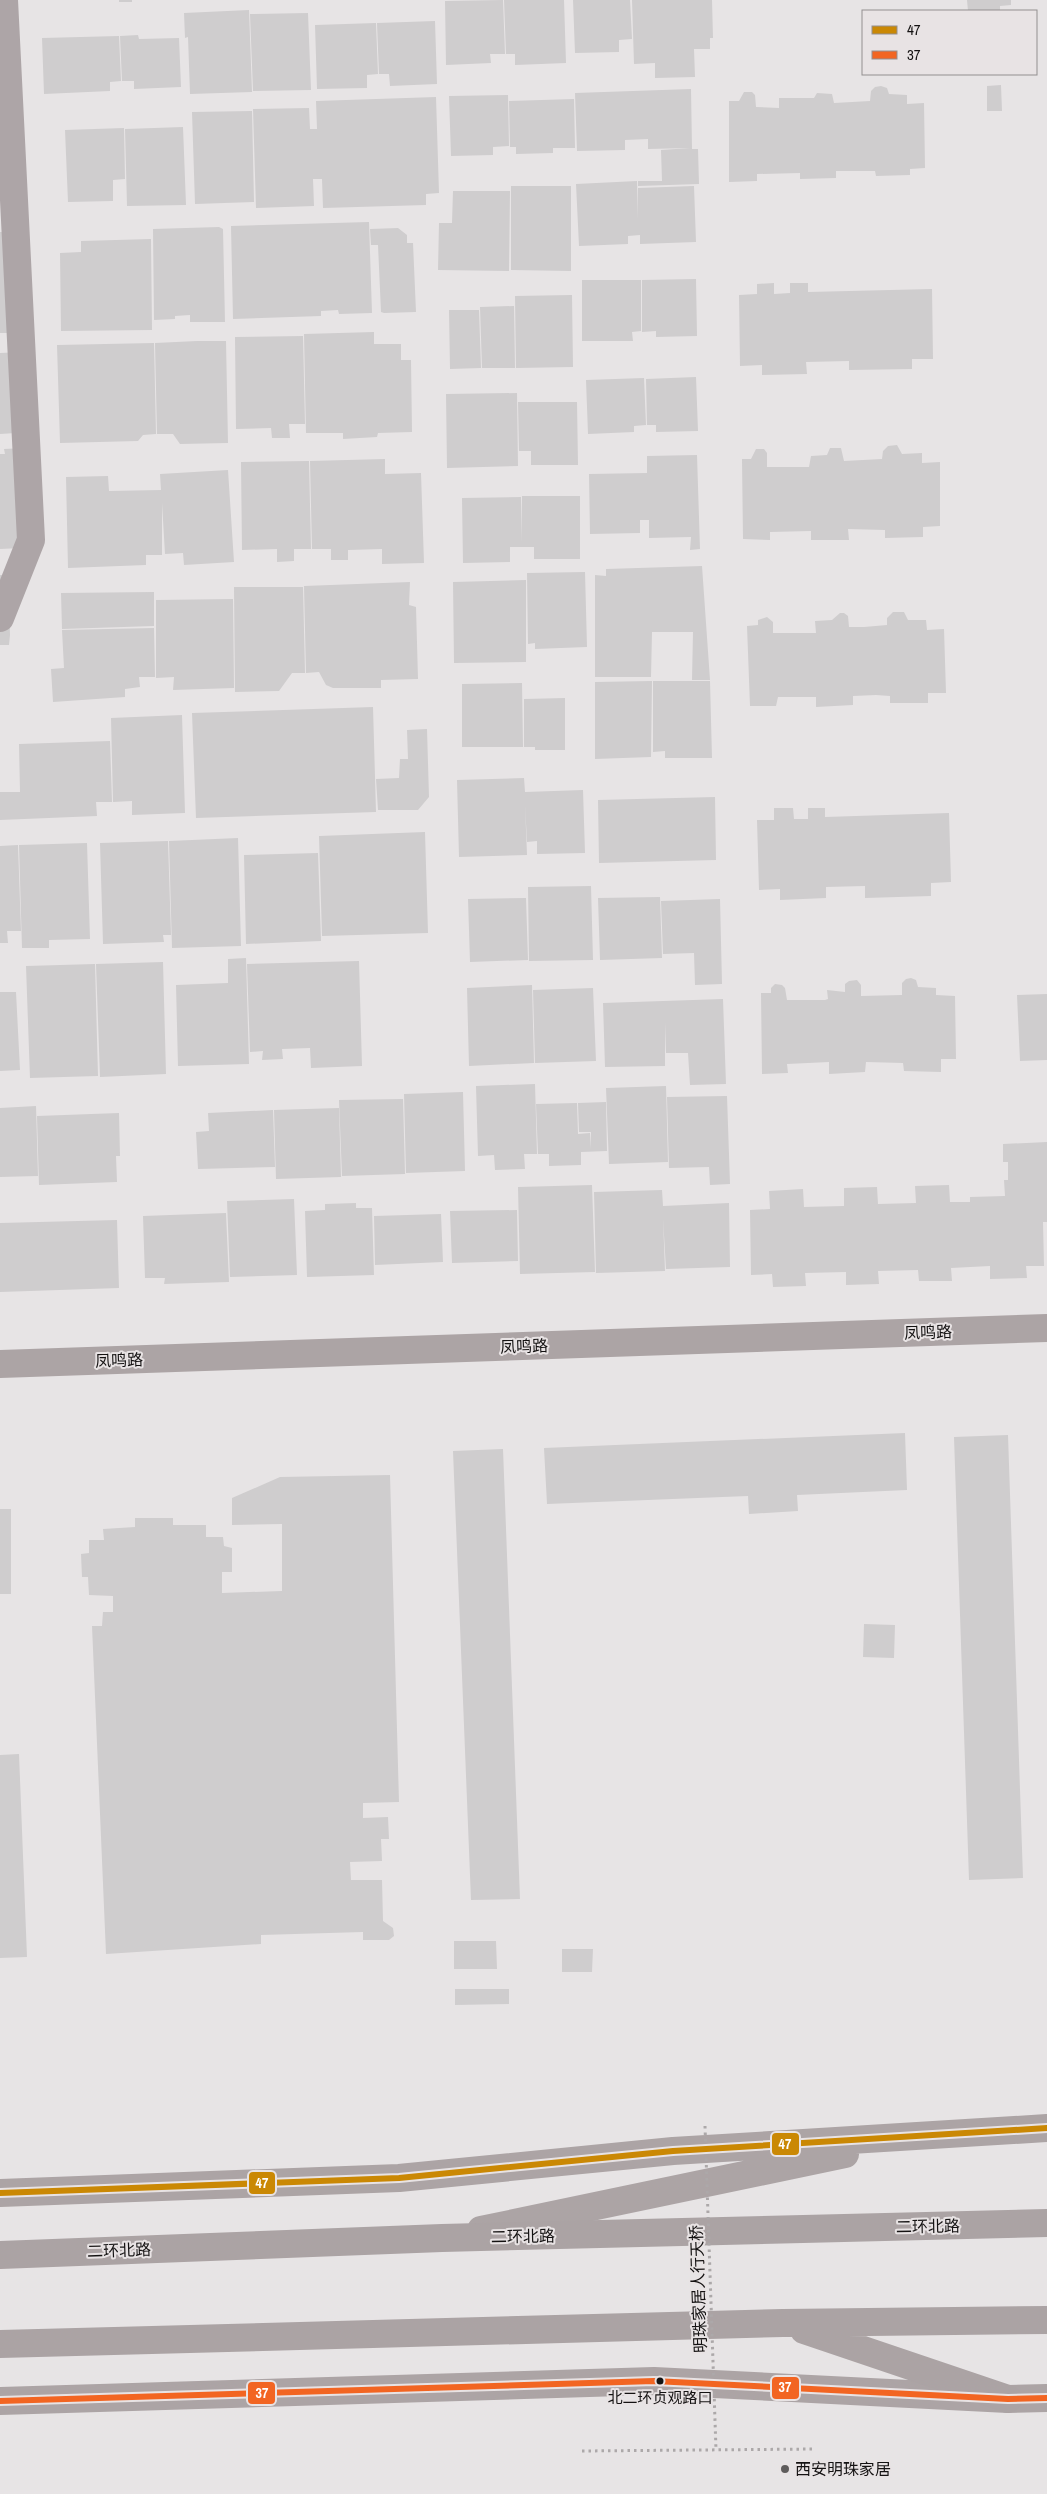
<svg xmlns="http://www.w3.org/2000/svg" width="1047" height="2494" font-family="'Archivo Narrow','Noto Sans SC',sans-serif">
<style>
.building{fill:#cfcdce}
.lines{fill:none;stroke-linecap:round;stroke-linejoin:round}
.path{stroke:#aca8a9;stroke-width:3;stroke-dasharray:2.5 4;stroke-linecap:butt}
.street{stroke:#ada5a7;stroke-width:28}
.secondary{stroke:#aca4a5;stroke-width:28}
.highway{stroke:#aba3a4;stroke-width:28}
.path-bridge{stroke:#aca8a9;stroke-width:3;stroke-dasharray:2.5 4;stroke-linecap:butt}
.bus-1-casing{stroke:#e8e3e4;stroke-width:10}
.bus-2-casing{stroke:#e8e3e4;stroke-width:10}
.bus-1{stroke:#ca8804;stroke-width:6}
.bus-2{stroke:#f26522;stroke-width:6}
.bus-dot{fill:#141212;stroke:#e8e3e4;stroke-width:2}
.poi-dot{fill:#5e5c5c;stroke:#e8e3e4;stroke-width:2}
.labels{text-anchor:middle;dominant-baseline:central;stroke-width:4;stroke-linejoin:round;paint-order:stroke}
.bus-label{font-size:15px;fill:#141212;stroke:#e8e3e4}
.street-label{font-size:16px;fill:#141212;stroke:#e8e3e4}
.poi-label{font-size:16px;fill:#141212;stroke:#e8e3e4;text-anchor:start}
.line-badge{stroke:#e8e3e4;stroke-width:2}
.badge-label{font-size:14px;text-anchor:middle;font-weight:bold;fill:#fff}
</style>
<rect width="100%" height="100%" fill="#e7e4e5"/>
<path class="building" d="M119 0H132V2H119Z
M503 0 505 54H490L491 63 446 65 445 1Z
M504 0H564L566 63 515 65V54H506Z
M573 0H630L632 39 619 40V52L575 53Z
M632 0H712L713 38H710V49H694L695 77 655 78V63L634 64Z
M967 0H1011V5L1000 6V11H968Z
M249 10 252 92 190 94 188 37 185 38 184 13Z
M308 13 311 90 253 91 250 14Z
M435 21 437 84 390 86 389 74H379L377 23Z
M376 23 378 74 367 75V88L317 89 315 25Z
M138 35 139 39 179 38 181 87 134 89V81H122L120 36Z
M119 36 121 81 110 82V91L44 94 42 38Z
M1001 85 1002 111H987V86Z
M881 86 887 88 889 94 907 95V104L924 103 925 168 910 169V175L876 176 875 171H836V178L800 179V173L757 174V181L729 182V101H739L744 92H752L755 95 756 107 779 108V98H814L817 93 832 94 834 103 870 101 871 91 875 87Z
M691 89 692 149H698L699 184 638 186V181H662L661 150 690 148 648 149V139L625 140V150L577 151 575 93Z
M508 95 509 146 493 147V155L451 156 449 96Z
M436 97 439 193 426 194V205L323 208 322 179H313L314 206 256 208 253 109 309 108 310 129H317L316 101Z
M574 99 575 148H553V153L516 154V147H510L509 101Z
M252 111 254 202 195 204 192 112Z
M183 127 186 205 127 206 125 129Z
M124 128 125 179 113 180V201L68 202 65 130Z
M637 181 638 219V188L694 186 696 242 640 244V235L628 236V244L579 246 576 184Z
M511 186H571V271L511 270Z
M453 191H510L509 271 438 270 439 223H452Z
M369 222 372 313 339 314 338 310 321 311V316L233 319 231 226Z
M219 227 223 229 225 322H190V315L175 316V319L154 320 153 229Z
M398 228 407 235V243H413L416 312 384 313 381 312 378 245H371L370 229Z
M0 232H7L10 333H0Z
M151 239 152 330 61 331 60 253 81 252V241Z
M696 279 697 336 656 337V331L642 332V280Z
M582 280H641V331L632 332 633 341H582Z
M774 283V294L790 293V283H808V292L932 289 933 359H912V369L849 370V361L806 362 807 374 762 375V365L740 366 739 295 757 294V284Z
M572 295 573 367 516 368 515 296Z
M514 306 515 368H482L480 307Z
M449 310H479L481 368 450 369Z
M374 332V344H401V360H411L412 432 378 433 377 437 343 439V433H306L304 334Z
M303 336 305 424H289L290 438H272L271 428 236 429 235 337Z
M197 341H226L228 443 180 444 173 434H157L155 343Z
M154 343 156 434 143 435 138 441 60 443 57 345Z
M23 352 16 433 0 434V353Z
M696 377 698 431 656 432V425H647L646 379Z
M644 378 646 425 634 426V432L588 434 586 380Z
M517 393 518 466 447 468 446 394Z
M518 402H577L578 465H531V451H519Z
M897 445 902 454 922 453V463L940 462V526L923 527V537L885 538V530L848 529 849 540H811V531L770 532V540L743 539 742 459H751L756 449H764L767 453V467H809L811 456 827 455 830 448H841L844 461 882 459 883 451 888 446Z
M25 448 21 548 0 549V454H5L4 449Z
M697 455 700 549 690 550 691 537 649 538V520H640V533L590 534 589 474 647 473V456Z
M385 459V474L421 473 424 563 382 564V549L348 550V560H331V549H312L310 461Z
M309 461 311 549H294V561L277 562V549L242 550 241 462Z
M228 470 234 562 184 565 183 553 165 554 162 503V555H146V565L68 568 66 477 108 476 109 491 161 490 160 474Z
M522 496H580V559H534V547H510V562L463 563 462 498 521 497 522 542Z
M702 566 710 680H692L693 632H652L651 677H595V575L606 576V569Z
M585 572 587 647 535 649V643L528 644 527 573Z
M0 575H3L8 580 10 635 9 645H0Z
M526 580V662L454 663 453 582Z
M410 582 409 605 416 607 418 679 381 680V688H333L326 685 319 672 306 673 304 586Z
M234 587H303L305 673H292L279 691 235 692Z
M154 592V626L62 629 61 593Z
M233 599 234 688 173 690 174 677 156 678V600Z
M893 612H904L908 620H926L927 630 944 629 946 693H928V703H890V696L876 695 853 696V705L816 707V697H778L776 706H750L747 626 758 625V620L767 617 773 622V633H816L815 621 832 620 840 613H844L848 616 849 627H864L887 625V618Z
M154 628 155 677H139L140 687 125 689V697L53 702 51 669 64 668 62 630Z
M652 681 651 757 595 759V682Z
M653 681H710L712 758H665V751L653 752Z
M522 683 523 747H462V684Z
M565 698V750H535V747H524V699Z
M373 707 376 812 196 818 192 713Z
M182 715 185 813 132 815V801L113 802 111 718Z
M427 729 429 797 418 810H378L376 779 399 778 400 759H408L407 730Z
M110 741 112 802H96L97 816 0 820V792H20L19 744Z
M524 778 525 792 583 790 585 853 537 854V841L527 842 525 804 527 855 459 857 457 780Z
M715 797 716 860 599 863 598 800Z
M774 808H793L794 819H808V808H825V817L949 813 951 882 931 883V896L865 898V886L826 887V898L780 900V889L759 890 757 820H774Z
M425 832 428 933 322 936 319 836Z
M238 838 241 946 172 948 169 841Z
M168 841 171 935H163L164 942 103 944 100 843Z
M87 843 90 939 49 940V948H22L19 845Z
M18 845 21 931H7L8 943H0V846Z
M318 853 321 941 246 944 244 855Z
M591 886 593 960 529 961 528 887Z
M660 897 662 958 600 960 598 898Z
M526 898 528 960 470 962 468 899Z
M720 899 722 984 695 985 694 953 663 954 661 901Z
M246 958 249 1064 178 1066 176 985 228 983V959Z
M359 961 362 1066 311 1068 310 1048 282 1049 283 1059 262 1060 263 1051 250 1052 247 964Z
M163 962 166 1074 100 1077 96 964Z
M95 964 98 1076 30 1078 26 966Z
M911 978 916 980 918 987 936 988V995L955 996 956 1059H941V1072L904 1071 903 1063 866 1062 865 1072 829 1074V1062L787 1064 788 1073 762 1074 761 993H771V988L775 984 782 985 785 988 787 1000H825L828 999 827 990 845 992V984L849 981 857 980 861 985V996L902 995V983L906 979Z
M532 985 534 1063 469 1066 467 988Z
M593 988 596 1061 535 1063 533 990Z
M0 992H16L20 1070 0 1071Z
M1047 994V1060L1020 1061 1017 995Z
M723 999 726 1084 690 1085 688 1053H666L665 1022V1066L605 1067 603 1003Z
M535 1084 537 1154H524L525 1169 495 1170 494 1155 478 1156 476 1086Z
M666 1086 668 1162 609 1164 606 1088Z
M463 1092 465 1171 406 1173 404 1094Z
M727 1096 730 1184 710 1185 709 1167 669 1168 667 1097Z
M403 1099 405 1174 342 1176 339 1100Z
M606 1102 607 1151 581 1152V1165L549 1166V1154H538L536 1104 577 1103 578 1134 590 1133 591 1149V1132H579L578 1103Z
M36 1106 38 1176 0 1177V1108Z
M339 1108 341 1177 276 1179 274 1110Z
M273 1110 275 1167 198 1169 196 1132 209 1131 208 1113Z
M119 1113 120 1156H116L117 1182 39 1185 37 1116Z
M1047 1142V1222H1043L1044 1266H1026L1027 1278 990 1279V1266L951 1268 952 1281H919L918 1270 878 1271 879 1284 846 1285V1272L805 1273 806 1286 773 1287 772 1274 751 1275 750 1210 770 1209 769 1191 803 1189 804 1207 844 1206V1188L877 1187 878 1204 916 1203 915 1186 949 1185 950 1202H970V1197L1005 1196 1004 1180H1008V1162H1003V1144Z
M592 1185 595 1272 520 1274 518 1187Z
M662 1190 663 1206 729 1203 730 1267 666 1269 663 1218 665 1271 596 1273 594 1192Z
M294 1199 297 1275 230 1277 227 1201Z
M356 1203V1208H372L374 1275 307 1277 305 1211 325 1210V1204Z
M517 1210 518 1261 452 1263 450 1211Z
M226 1213 229 1282 164 1284 165 1278H145L143 1216Z
M441 1214 443 1262 375 1265 374 1216Z
M117 1220 119 1288 0 1292V1223Z
M905 1433 907 1490 797 1495 798 1511 749 1514 748 1496 547 1504 544 1448Z
M1008 1435 1023 1878 969 1880 954 1437Z
M503 1449 520 1899 471 1900 453 1451Z
M390 1475 399 1802 363 1803V1818L388 1817 389 1839H381L382 1861 350 1862 351 1880H382L383 1921 393 1928 394 1936 389 1940H363V1932L261 1935V1944L106 1954 92 1626H102L103 1612H113V1596L89 1595 88 1577H82L81 1554 89 1553V1540H104L103 1529 135 1527V1518H173V1525H206V1537H223L224 1546 232 1548V1572H222V1593L282 1591V1524L232 1525V1498L280 1477Z
M0 1509H11V1594H0Z
M864 1624 895 1625 894 1658 863 1657Z
M19 1754 27 1957 0 1958V1755Z
M454 1941H496L497 1969H454Z
M562 1949H593L592 1972H562Z
M455 1989H509V2004L455 2005Z"/>
<g class="lines">
<path class="path" d="M582 2451 814 2449"/>
<path class="street" d="M0 618 31 540 4 0"/>
<path class="secondary" d="M0 1364 1047 1328
M0 2193 399 2178 673 2151 1047 2128
M481 2230 845 2154
M0 2401 654 2381 1008 2399 1047 2398"/>
<path class="highway" d="M0 2255 442 2238 1047 2223
M804 2330 1008 2399
M0 2344 783 2323 1047 2320"/>
<path class="path-bridge" d="M705 2126 716 2450"/>
<defs>
<path id="bus-1" d="M0 2193 399 2178 673 2151 1047 2128"/>
<path id="bus-2" d="M0 2401 654 2381 1008 2399 1047 2398"/>
</defs>
<use href="#bus-1" class="bus-1-casing"/>
<use href="#bus-2" class="bus-2-casing"/>
<use href="#bus-1" class="bus-1"/>
<use href="#bus-2" class="bus-2"/>
</g>
<circle class="bus-dot" cx="660" cy="2381" r="4.5"/>
<circle class="poi-dot" cx="785" cy="2469" r="5"/>
<g class="labels">
<g class="bus-label">
<text x="660" y="2397">北二环贞观路口</text>
</g>
<g class="street-label">
<text transform="translate(928 1332) rotate(-2)">凤鸣路</text>
<text transform="translate(524 1346) rotate(-2)">凤鸣路</text>
<text transform="translate(119 1360) rotate(-2)">凤鸣路</text>
<text transform="translate(928 2226) rotate(-1)">二环北路</text>
<text transform="translate(523 2236) rotate(-1)">二环北路</text>
<text transform="translate(119 2250) rotate(-2)">二环北路</text>
<text transform="translate(698 2289) rotate(-92)">明珠家居人行天桥</text>
</g>
<g class="poi-label">
<text x="795" y="2469">西安明珠家居</text>
</g>
</g>
<g class="line-badge">
<rect x="771" y="2132" width="29" height="24" rx="5" fill="#ca8804"/>
<rect x="248" y="2171" width="28" height="24" rx="5" fill="#ca8804"/>
<rect x="771" y="2376" width="29" height="24" rx="5" fill="#f26522"/>
<rect x="247" y="2381" width="29" height="24" rx="5" fill="#f26522"/>
</g>
<g class="badge-label">
<text x="785" y="2149">47</text>
<text x="262" y="2188">47</text>
<text x="785" y="2392">37</text>
<text x="262" y="2398">37</text>
</g>
<rect x="862" y="10" width="175" height="65" fill="#e8e3e4" stroke="#938f90"/>
<rect x="872" y="26" width="25" height="8" fill="#ca8804" stroke="#938f90"/>
<text x="907" y="35" font-size="15" fill="#141212">47</text>
<rect x="872" y="51" width="25" height="8" fill="#f26522" stroke="#938f90"/>
<text x="907" y="60" font-size="15" fill="#141212">37</text>
</svg>
